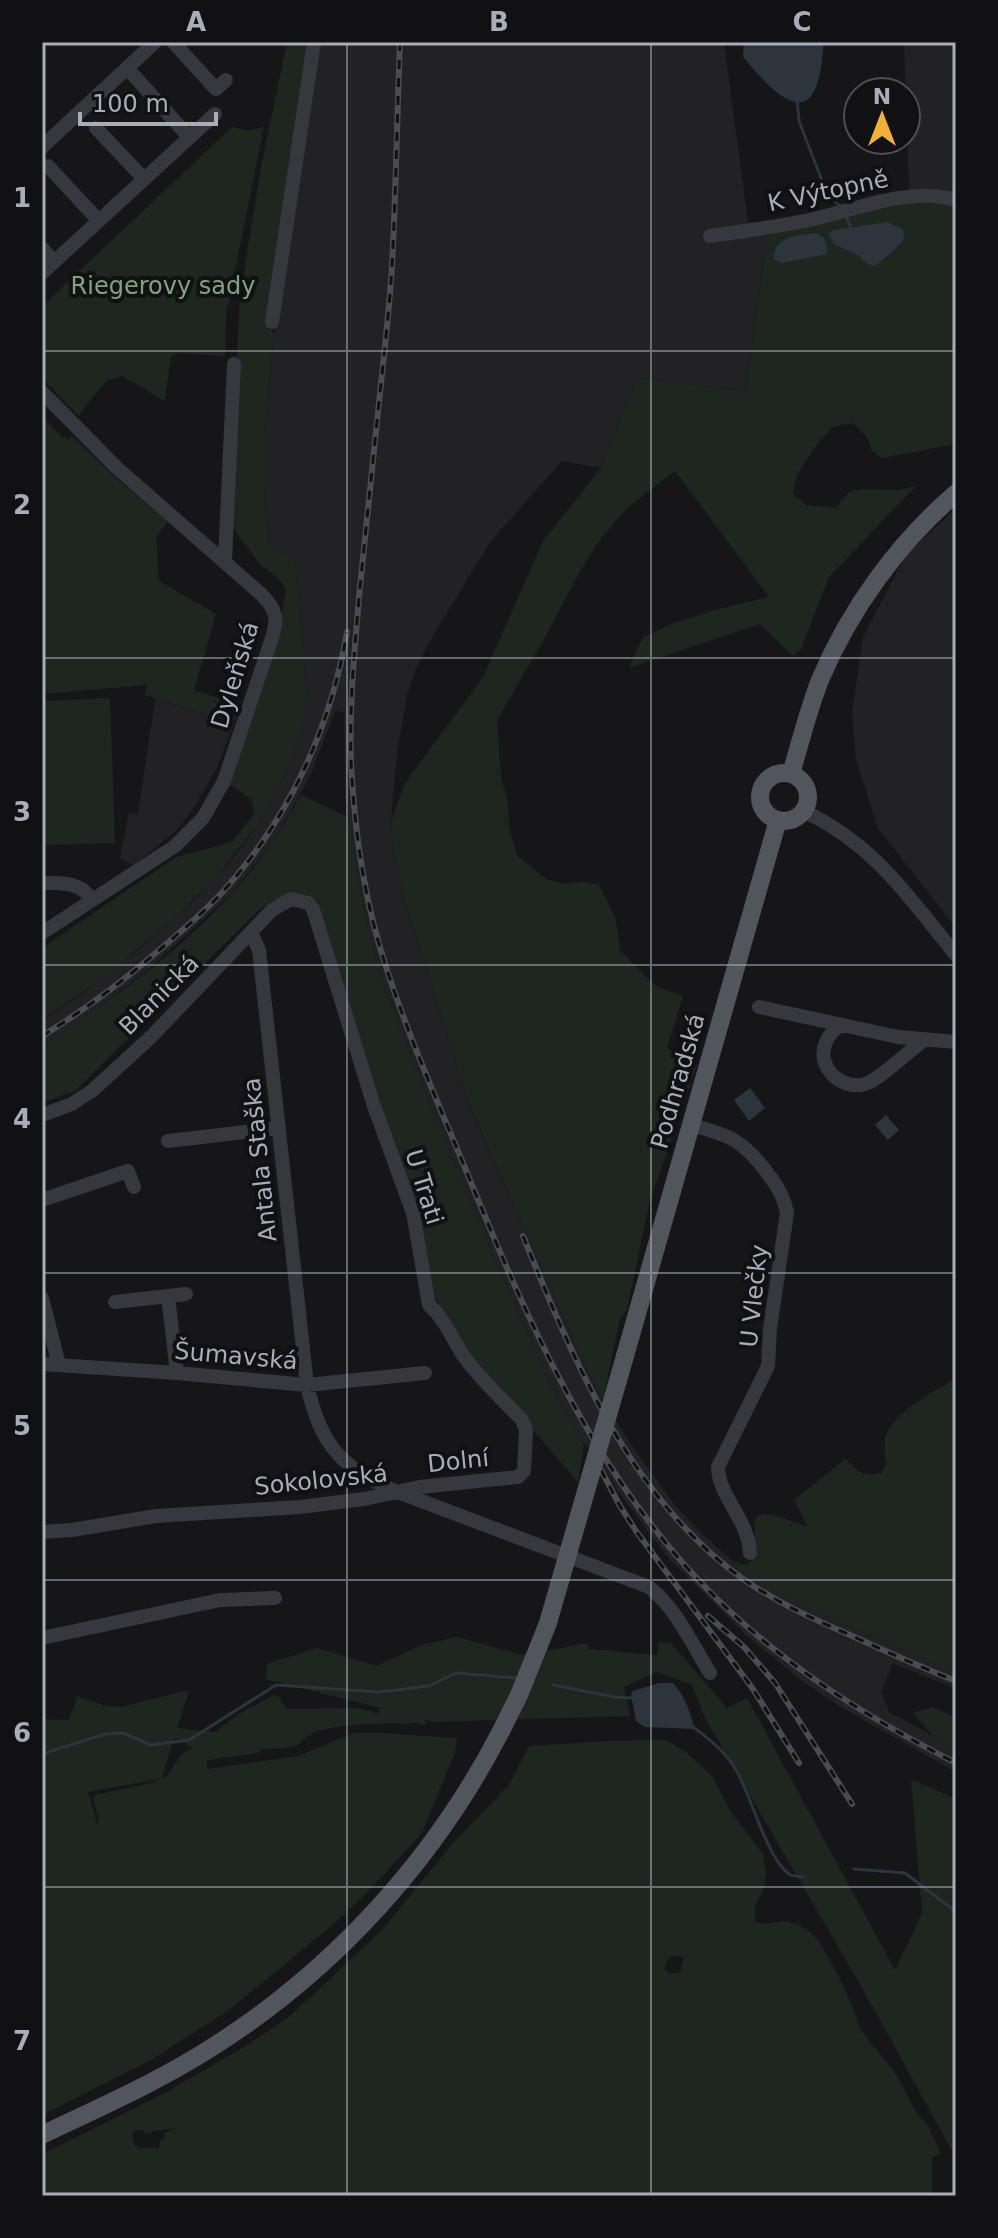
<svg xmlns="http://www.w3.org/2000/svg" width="998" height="2238" font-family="'DejaVu Sans',sans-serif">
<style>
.built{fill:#222225}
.green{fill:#1e261f;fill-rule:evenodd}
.water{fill:#2c353c}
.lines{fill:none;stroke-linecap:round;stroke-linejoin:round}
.stream{stroke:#2c353c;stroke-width:3}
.minor{stroke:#37383d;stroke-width:14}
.major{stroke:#53555c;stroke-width:18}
.rail-casing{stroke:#4a4c52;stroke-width:6}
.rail{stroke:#111113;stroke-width:3;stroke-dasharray:9;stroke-linecap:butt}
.major-bridge{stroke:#53555c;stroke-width:18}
.grid{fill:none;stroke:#a8adb8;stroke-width:2;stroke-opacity:0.55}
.labels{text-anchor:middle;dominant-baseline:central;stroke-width:8;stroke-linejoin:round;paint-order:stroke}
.street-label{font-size:24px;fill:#a8adb8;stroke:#111113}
.park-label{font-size:24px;fill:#7fa381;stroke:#111113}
.neatline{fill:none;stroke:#a8adb8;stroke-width:3}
.grid-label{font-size:26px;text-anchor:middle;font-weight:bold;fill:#a8adb8}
</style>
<rect width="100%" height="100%" fill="#161618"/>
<path class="built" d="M318 42H724L749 229 768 230 746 391 637 378 601 468 562 461 491 541 438 627 416 668 408 691 397 752 391 822 393 849 402 893 470 1107 575 1344 603 1400 630 1443 673 1503 701 1533 758 1583 812 1610 956 1674V1689L893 1663 881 1691 889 1712 956 1748V1772L839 1706 801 1680 748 1637 669 1559 617 1490 596 1455 580 1440 550 1385 495 1259 435 1117 380 976 365 916 351 840 345 796 344 712 335 711 311 774 274 841 230 895 151 967 88 1016 42 1045V1020L72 1001 138 950 196 899 239 851 256 827 287 771 300 729 307 695 295 560 268 544 264 490V434L274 335Z
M904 42H956V194L923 189 909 191Z
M956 508V928L878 828 856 760 852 713 863 637 906 555Z
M155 699 234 724 216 770 194 807 177 830 134 865 120 858 129 812 138 814Z"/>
<path class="green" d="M287 42H311L267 318 274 335 264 434V490L268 543 295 560 307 695 301 729 287 771 256 827 213 881 178 915 106 976 42 1020V948L176 857 232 842 255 813 251 799 230 785 278 635 286 589 279 579 259 563 229 523 240 296 261 167Z
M232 127 247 130 264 127 226 315 225 356 177 353 171 357 165 401 122 376 106 381 78 416 42 378V306Z
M933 201 956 207V444L882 458 872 451 867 437 853 423 833 427 817 444 797 474 793 494 806 505 836 508 849 492 860 489 899 490 916 486 829 577 801 649 793 656 760 624 629 668 642 638 671 624 722 608 769 597 675 471 627 508 602 537 580 571 543 641 497 720 501 777 508 804 509 828 517 855 546 879 565 884 584 882 599 885 616 918 620 951 656 986 683 996 667 1048 697 1065 649 1204 627 1310 620 1319 603 1400 575 1344 470 1106 402 893 393 849 391 822 405 783 483 677 543 541 601 468 637 378 746 391 768 230 905 202Z
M42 416 63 438 65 437 68 440 72 436 116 478 168 522 156 537 159 581 216 614 194 690 239 705 234 724 144 695 147 685 42 694Z
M110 698 115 843 42 845V701Z
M301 795 348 817 365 916 380 976 435 1117 495 1259 550 1385 584 1446 578 1482 458 1344 435 1296 419 1221 335 963 318 903C291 885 287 895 261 908L75 1091 42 1103V1045C127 991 214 927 272 843 283 828 291 811 301 795Z
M956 1378V1674L812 1610 758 1583 731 1561 746 1565 754 1559 755 1538 754 1520 762 1514 774 1515 808 1527 794 1500 845 1459C859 1471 860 1477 881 1473L887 1463C871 1419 926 1398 956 1378Z
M457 1637 522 1655 588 1643V1649L657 1655 658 1642 671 1643 727 1708 747 1698 895 1970 922 1913 911 1779 956 1799V2158L865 1993 705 1718 692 1685 657 1672 624 1687 630 1716 434 1722 426 1720 425 1726 417 1722C408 1725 401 1723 392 1723 368 1724 340 1725 317 1731 307 1733 303 1745 292 1747 284 1749 275 1748 267 1749 259 1749 263 1752 256 1753 239 1757 223 1756 207 1761V1769L298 1756 354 1733H384L457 1738 455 1752 422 1833 363 1897 329 1928 229 2010 151 2060 42 2115V1719L69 1720 77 1696 106 1706 121 1707 189 1690 177 1728 215 1732 240 1713 274 1695 278 1696 283 1704 289 1709 357 1708 377 1713 381 1708 265 1679 268 1663 317 1648 377 1666 421 1645ZM174 1739 181 1740 192 1748 182 1754 166 1777 162 1778ZM160 1779 151 1783 95 1795 93 1799 99 1820 97 1824 88 1792Z
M933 1707 956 1718V1748L934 1737 913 1713Z
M666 1740 686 1752 712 1776 731 1812 763 1854 766 1874 763 1891 755 1904V1921L762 1924 787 1921 805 1928 819 1941 841 1981 856 2015 859 2028 896 2074 915 2110 928 2126 941 2153 932 2158V2196H42V2154L161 2095 246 2046 289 2017 381 1931 453 1843 508 1786 529 1746 607 1741ZM673 1956 683 1957 681 1972 670 1974 664 1969 667 1960ZM178 2128 164 2133 165 2137 160 2140 159 2148H140L135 2145 132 2136 135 2130H143L145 2134 154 2131Z"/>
<path class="water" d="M744 42H824C822 55 822 68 818 81 803 133 760 76 743 57Z
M889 222 892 225 903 229 904 239C899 246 881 263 874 266L868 264 858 255 835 245 828 234 834 230Z
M816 233 824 238 827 248V254L781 263 774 259C773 236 798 236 816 233Z
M750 1088 765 1108 749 1121 734 1100Z
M886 1115 899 1130 888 1140 875 1125Z
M659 1683H673C684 1695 691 1712 694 1729L645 1727 636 1721 631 1695 633 1691Z"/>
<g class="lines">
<path class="stream" d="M797 99 799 121 826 191 841 208
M845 215 852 229
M553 1685 614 1697 632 1698
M692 1726C709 1739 725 1751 736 1770 750 1792 768 1863 791 1875 795 1877 799 1876 803 1877
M42 1754 105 1734 123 1733 151 1745 189 1740 276 1685 379 1692 429 1686 456 1673 517 1678
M854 1869 905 1873 956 1912"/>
<path class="minor" d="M173 42 216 89 226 80
M127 68 189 137
M96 128 144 179
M42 147 155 42
M48 166 99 221
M710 236C743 231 777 227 809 220 855 210 910 186 956 200
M42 248 54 262
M42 273 215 114
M272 322 314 42
M42 392 117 468 261 594C278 611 278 619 271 641L224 781 203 818 175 846 42 933
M225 560 234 364
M804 811C876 846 907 895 956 955
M42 883C62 883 80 881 92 900
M251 932 259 950 307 1385C321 1445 339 1466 395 1491L649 1587C676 1608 692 1644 710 1673
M759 1007 898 1037 956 1042
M839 1026C803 1054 837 1095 868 1083 882 1077 910 1050 924 1040
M42 1115 72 1104 93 1090 151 1037 272 910 291 899 308 903 313 909 374 1106 413 1213 429 1305C445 1319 453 1341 465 1358 482 1381 503 1400 522 1420L526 1430 524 1471 518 1477 420 1487 364 1499 300 1507 156 1516 72 1530 42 1532
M691 1125C730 1135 744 1141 768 1174 778 1187 784 1197 787 1213L770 1329 768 1366 718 1467C719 1498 748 1518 750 1553
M168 1141 279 1128
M42 1200 128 1171 134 1187
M168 1296 177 1373
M42 1298 59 1365
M115 1302 186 1294
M42 1364 177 1373 307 1385 425 1373
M42 1638 220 1600 275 1598"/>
<path class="major" d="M760 797a24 24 0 1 1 48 0a24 24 0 1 1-48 0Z
M791 774C800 743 808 711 820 680 850 609 898 543 956 493
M625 1356 778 820
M42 2135C100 2107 160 2081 214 2046 335 1969 435 1859 501 1731"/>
<defs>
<path id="rail" d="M400 42C397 117 396 192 392 266 389 315 383 363 378 412 372 470 366 528 360 587 355 645 349 703 351 762 354 823 362 885 379 944 401 1019 433 1091 463 1163 525 1315 592 1473 709 1591 781 1664 866 1717 956 1763
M42 1036C85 1010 126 979 164 946 186 927 208 909 227 887 290 816 331 726 347 632
M523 1236C573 1359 630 1499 743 1579 776 1602 813 1619 850 1635 885 1651 920 1667 956 1681
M601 1470 620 1506 636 1531 753 1689 799 1763
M708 1616 744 1647 775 1683 852 1804"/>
</defs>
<use href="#rail" class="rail-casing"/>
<use href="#rail" class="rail"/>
<path class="major-bridge" d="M501 1731 519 1695 548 1623 625 1356"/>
</g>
<path class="grid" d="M347 42V2196M651 42V2196M42 351H956M42 658H956M42 965H956M42 1273H956M42 1580H956M42 1887H956"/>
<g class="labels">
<g class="street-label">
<text transform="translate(828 191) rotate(-12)">K Výtopně</text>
<text transform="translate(235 675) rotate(-73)">Dyleňská</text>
<text transform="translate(159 995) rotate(-45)">Blanická</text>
<text transform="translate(678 1081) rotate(-74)">Podhradská</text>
<text transform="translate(260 1160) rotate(-96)">Antala Staška</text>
<text transform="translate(424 1187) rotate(73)">U Trati</text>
<text transform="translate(754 1296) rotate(-84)">U Vlečky</text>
<text transform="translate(236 1356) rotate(5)">Šumavská</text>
<text transform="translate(458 1461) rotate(-6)">Dolní</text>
<text transform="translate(321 1480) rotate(-6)">Sokolovská</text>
</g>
<g class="park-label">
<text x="163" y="286">Riegerovy sady</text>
</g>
</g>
<rect width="998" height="2238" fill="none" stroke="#111113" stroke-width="88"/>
<g transform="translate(882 116)"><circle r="38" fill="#111113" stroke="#4d4f55" stroke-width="2"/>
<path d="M0-6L14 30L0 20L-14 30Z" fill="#f2b134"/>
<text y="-12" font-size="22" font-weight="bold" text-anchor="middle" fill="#a8adb8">N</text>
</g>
<path d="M80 112v12h136v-12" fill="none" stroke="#a8adb8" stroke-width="4"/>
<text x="92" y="112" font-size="24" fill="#a8adb8" stroke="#111113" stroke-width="6" paint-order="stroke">100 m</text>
<rect x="44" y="44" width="910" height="2150" class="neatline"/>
<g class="grid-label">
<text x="196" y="31">A</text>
<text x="499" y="31">B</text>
<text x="802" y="31">C</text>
<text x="22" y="207">1</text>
<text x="22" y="514">2</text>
<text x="22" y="821">3</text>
<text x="22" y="1128">4</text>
<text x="22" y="1435">5</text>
<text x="22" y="1742">6</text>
<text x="22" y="2050">7</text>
</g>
</svg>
